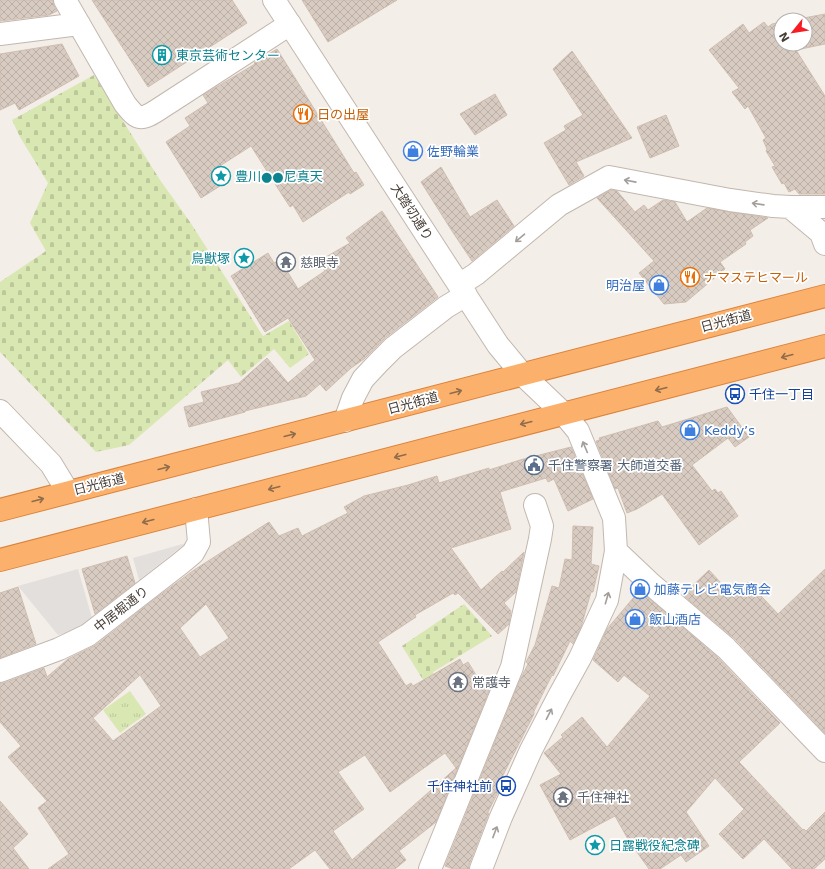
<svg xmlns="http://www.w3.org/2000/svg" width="825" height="869" font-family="'DejaVu Sans','Noto Sans JP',sans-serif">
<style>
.grass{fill:url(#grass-tufts)}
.cemetery{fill:url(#cemetery-stones)}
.parking{fill:#e2dfdd}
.building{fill:url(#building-cross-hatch);stroke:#d0beb1;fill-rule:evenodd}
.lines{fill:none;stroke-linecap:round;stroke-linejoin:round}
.minor-casing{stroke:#c2b7ae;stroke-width:24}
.highway-casing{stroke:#db833b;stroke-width:24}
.minor{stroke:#fff;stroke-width:22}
.highway{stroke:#fbb16c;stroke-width:22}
.oneway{stroke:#a39e9b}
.oneway2{stroke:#8f6c4c}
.labels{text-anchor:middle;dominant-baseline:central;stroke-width:3.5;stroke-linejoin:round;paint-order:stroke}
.culture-label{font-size:13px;fill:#0d838f;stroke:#fff;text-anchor:start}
.food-label{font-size:13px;fill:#c56008;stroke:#fff;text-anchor:start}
.shop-label{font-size:13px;fill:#366cbe;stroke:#fff;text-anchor:start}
.street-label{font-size:13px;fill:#473e37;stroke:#fff}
.worship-label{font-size:13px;fill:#5b616d;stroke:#fff;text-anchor:start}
.transit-label{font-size:13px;fill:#164399;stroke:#fff;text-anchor:start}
.service-label{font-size:13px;fill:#4e5e75;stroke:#fff;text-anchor:start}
</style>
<defs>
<pattern id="grass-tufts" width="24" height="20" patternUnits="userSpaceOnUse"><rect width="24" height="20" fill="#d9e7b2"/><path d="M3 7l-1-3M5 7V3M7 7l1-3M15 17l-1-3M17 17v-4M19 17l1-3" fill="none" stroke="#bcc79a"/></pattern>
<pattern id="cemetery-stones" width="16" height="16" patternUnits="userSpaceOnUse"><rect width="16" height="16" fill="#d9e7b2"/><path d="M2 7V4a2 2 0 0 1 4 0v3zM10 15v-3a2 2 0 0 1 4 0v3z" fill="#bcc79a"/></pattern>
<pattern id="building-cross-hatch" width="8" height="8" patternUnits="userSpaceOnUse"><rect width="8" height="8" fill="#d8cbc1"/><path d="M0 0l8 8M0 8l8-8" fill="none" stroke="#bbafa6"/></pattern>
</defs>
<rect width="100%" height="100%" fill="#f4eee8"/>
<path class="grass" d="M130 691 146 714 120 733 103 710Z"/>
<path class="cemetery" d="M94 75 160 180 190 222 263 336 289 321 309 354 290 368 274 349 241 377 228 360 129 445 96 452 0 352V282L46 251 30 223 48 183 20 137 12 120Z
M464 604 492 636 433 672 435 677 425 683 402 646Z"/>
<path class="parking" d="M186 543 139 580 133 558Z
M78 569 94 625 58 635 18 586Z"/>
<path class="building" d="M0 0H53L54 6 57 11 49 15 0 21Z
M92 0H232L247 23 148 87Z
M302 0H397L328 42Z
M825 14V44L796 50 825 96V194H799L795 189 789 192 784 183 782 184 772 167 775 166 766 151 767 149 763 140 766 138 748 106 745 109 732 92 739 88 709 50 743 24 749 33 764 22 768 27 772 24 781 22V44H805V20H793Z
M62 44 79 76 19 110 15 103 0 110V54Z
M277 49 354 173 356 172 364 185 350 194 349 192 303 222 293 205 290 207 279 190 251 146 212 171 220 186 201 198 166 142 190 126 185 118 208 103 203 95 255 64 254 63Z
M572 51 632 138 576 162 584 176 569 185 544 143 566 130 564 126 583 115 553 69Z
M495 94 507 115 475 135 460 114Z
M666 115 679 146 650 158 637 127Z
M441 167 470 217 497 200 514 226 472 261 452 231 421 182Z
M611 190 617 191 635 212 644 205 648 210 663 200 675 202 687 222 707 208 768 218 750 230 753 236 745 242 746 244 720 262 725 269 686 302 664 304 639 273 654 261 597 198Z
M382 211 438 297 385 338 364 359 351 368 326 391 320 384 306 396 245 411V412L189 427 184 407 204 402 201 392 239 383 267 358 288 383 315 360 288 318 265 332 231 276 268 253 274 263 281 261 298 289 325 271 319 261 350 243 346 238Z
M727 407 749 437 735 447 728 438 692 465 712 491 715 489 718 493 721 491 738 516 699 545 662 494 637 509 627 513 618 488 615 489 596 441 600 440 599 438 658 421 662 427Z
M571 447 593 499 568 511 554 479 548 482 546 478 500 492 511 529 451 548 481 590 502 571 503 572 524 552 516 592 504 603 511 611 509 624 498 634 458 593 455 595 453 593 415 615 416 617 378 642 406 686 411 683 413 686 460 659 463 665 468 662 481 683 488 680 491 686 436 822 399 851 406 860 395 869H330L315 850 289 869H48L69 854 38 808 47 801 8 757 21 746 0 722V683H4L44 668 47 677 68 659 96 645 156 598 194 570 269 522 279 536 298 528 302 536 348 513 344 507 364 496 408 485 437 476 439 483 489 468V470L520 460ZM206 604 229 638 200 657 180 628ZM140 675 161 706 113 741 93 718ZM445 753 456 768 352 860 333 831 364 809 338 772 365 755 390 792Z
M573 526 593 527 591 564 599 566 593 592H591L581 627 573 644 570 641 553 676 552 675 534 711V714L494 793 500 788 487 814 489 813 469 865V869H453L445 866 519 682 528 664 526 662 535 645 552 586 559 588 565 559 572 560Z
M127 556 135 583 95 614 82 569Z
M825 569V733L735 639 683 595 709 570 733 596 748 582 778 614Z
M18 587 36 644 0 658V593Z
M640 590 717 657 780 723 739 762 803 830 804 829 806 831 825 812V859L814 869H792L764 839 743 859 719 834 744 809 715 778 686 812 709 846 686 862 681 855 660 869H649L629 841 615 816 570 840 540 785 561 774 544 753 563 737 561 735 582 717 607 747 650 696 624 675 618 682 593 660 607 629Z
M0 801 28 834 13 848 29 869H0Z"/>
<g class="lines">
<defs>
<path id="minor" d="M65 0 125 104C137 119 140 121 156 111L290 24
M274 0 498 345 522 374 564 414 578 431 614 518 616 551 607 600 580 658 559 696 531 750 501 817 481 869
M0 34 79 24
M790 207 821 233 825 244
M459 285 476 274 559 205 609 177 730 200 773 206 790 207H825
M0 411 51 464 68 492
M345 421 353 398 363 379 378 363 393 348 446 307 466 295
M616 551 652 585 726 648 825 751
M0 671 59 649 88 635 181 563 193 553 199 542 196 509
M430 869 512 667 540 539 542 526 535 505"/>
<path id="highway" d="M0 510 825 296
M0 560 825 346"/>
</defs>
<use href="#minor" class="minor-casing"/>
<use href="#highway" class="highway-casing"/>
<use href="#minor" class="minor"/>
<use href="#highway" class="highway"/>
</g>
<defs><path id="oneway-shaft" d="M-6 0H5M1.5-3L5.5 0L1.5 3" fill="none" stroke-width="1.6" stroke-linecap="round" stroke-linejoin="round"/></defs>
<g class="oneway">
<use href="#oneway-shaft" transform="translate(630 181) rotate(-169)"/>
<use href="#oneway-shaft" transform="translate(758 204) rotate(-172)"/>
<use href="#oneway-shaft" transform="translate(520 238) rotate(140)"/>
<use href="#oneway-shaft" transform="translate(585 447) rotate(-113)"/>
<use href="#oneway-shaft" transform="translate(607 598) rotate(-74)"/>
<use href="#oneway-shaft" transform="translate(549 714) rotate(-63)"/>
<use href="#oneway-shaft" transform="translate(495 832) rotate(-69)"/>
</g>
<g class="oneway2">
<use href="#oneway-shaft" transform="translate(787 356) rotate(165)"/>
<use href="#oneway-shaft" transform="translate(661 389) rotate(166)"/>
<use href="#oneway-shaft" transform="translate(456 392) rotate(-15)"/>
<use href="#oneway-shaft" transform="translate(526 423) rotate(166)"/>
<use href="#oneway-shaft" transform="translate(290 435) rotate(-14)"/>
<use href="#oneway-shaft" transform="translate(400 456) rotate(165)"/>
<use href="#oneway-shaft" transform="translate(164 468) rotate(-14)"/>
<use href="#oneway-shaft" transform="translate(274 488) rotate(165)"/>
<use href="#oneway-shaft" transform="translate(38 500) rotate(-15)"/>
<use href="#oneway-shaft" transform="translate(148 521) rotate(165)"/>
</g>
<defs>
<symbol id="building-ring" viewBox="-11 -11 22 22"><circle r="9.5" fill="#fff" stroke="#0f9aa8" stroke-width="1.5"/><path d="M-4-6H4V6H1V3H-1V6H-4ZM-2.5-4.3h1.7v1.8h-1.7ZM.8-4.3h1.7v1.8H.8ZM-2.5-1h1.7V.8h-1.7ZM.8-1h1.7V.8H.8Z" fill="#0f9aa8"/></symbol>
<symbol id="restaurant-ring" viewBox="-11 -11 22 22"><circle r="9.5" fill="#fff" stroke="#e8710a" stroke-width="1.5"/><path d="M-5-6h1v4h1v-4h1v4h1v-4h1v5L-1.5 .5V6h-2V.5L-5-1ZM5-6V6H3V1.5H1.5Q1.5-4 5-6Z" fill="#e8710a"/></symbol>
<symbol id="shop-ring" viewBox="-11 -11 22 22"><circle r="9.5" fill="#fff" stroke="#3f7fe0" stroke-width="1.5"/><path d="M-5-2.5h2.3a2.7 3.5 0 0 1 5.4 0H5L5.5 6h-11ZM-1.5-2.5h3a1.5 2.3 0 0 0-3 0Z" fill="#3f7fe0"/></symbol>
<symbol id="sight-ring" viewBox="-11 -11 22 22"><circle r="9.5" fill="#fff" stroke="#0f9aa8" stroke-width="1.5"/><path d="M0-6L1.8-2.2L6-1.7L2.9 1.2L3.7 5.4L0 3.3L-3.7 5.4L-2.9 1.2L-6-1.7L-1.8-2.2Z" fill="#0f9aa8"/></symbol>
<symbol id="temple-ring" viewBox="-11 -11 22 22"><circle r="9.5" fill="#fff" stroke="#6b7280" stroke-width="1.5"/><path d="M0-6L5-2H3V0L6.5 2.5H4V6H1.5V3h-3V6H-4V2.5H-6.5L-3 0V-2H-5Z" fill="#6b7280"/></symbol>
<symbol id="bus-ring" viewBox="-11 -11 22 22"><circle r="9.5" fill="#fff" stroke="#1a4fb4" stroke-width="1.5"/><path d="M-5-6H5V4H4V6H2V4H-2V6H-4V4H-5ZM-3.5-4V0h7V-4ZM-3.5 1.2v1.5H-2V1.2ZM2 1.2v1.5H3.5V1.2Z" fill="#1a4fb4"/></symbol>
<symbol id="civic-ring" viewBox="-11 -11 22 22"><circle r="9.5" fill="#fff" stroke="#5c6f8a" stroke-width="1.5"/><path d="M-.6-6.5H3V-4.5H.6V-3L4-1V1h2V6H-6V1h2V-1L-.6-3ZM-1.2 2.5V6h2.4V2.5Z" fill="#5c6f8a"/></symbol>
</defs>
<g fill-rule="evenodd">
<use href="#building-ring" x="151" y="44" width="22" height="22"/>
<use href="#restaurant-ring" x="292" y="103" width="22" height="22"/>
<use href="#shop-ring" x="402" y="140" width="22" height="22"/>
<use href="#sight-ring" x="210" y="165" width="22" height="22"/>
<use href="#sight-ring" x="233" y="247" width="22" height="22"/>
<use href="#temple-ring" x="275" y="251" width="22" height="22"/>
<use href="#restaurant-ring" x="679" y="266" width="22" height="22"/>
<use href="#shop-ring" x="648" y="274" width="22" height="22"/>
<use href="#bus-ring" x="724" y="383" width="22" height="22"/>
<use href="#shop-ring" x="679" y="419" width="22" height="22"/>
<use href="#civic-ring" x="523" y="454" width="22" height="22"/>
<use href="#shop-ring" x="629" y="578" width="22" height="22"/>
<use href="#shop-ring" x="624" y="608" width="22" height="22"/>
<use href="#temple-ring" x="447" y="671" width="22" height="22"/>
<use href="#bus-ring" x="495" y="775" width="22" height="22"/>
<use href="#temple-ring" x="552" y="786" width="22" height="22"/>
<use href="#sight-ring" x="584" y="834" width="22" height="22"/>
</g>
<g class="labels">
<g class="culture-label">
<text x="176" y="55">東京芸術センター</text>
<text x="235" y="176">豊川●●尼真天</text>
<text x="230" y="258" text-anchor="end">鳥獣塚</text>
<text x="609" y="845">日露戦役紀念碑</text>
</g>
<g class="food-label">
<text x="317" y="114">日の出屋</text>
<text x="704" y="277">ナマステヒマール</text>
</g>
<g class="shop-label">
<text x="427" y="151">佐野輪業</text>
<text x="645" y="285" text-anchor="end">明治屋</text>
<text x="704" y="430">Keddy’s</text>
<text x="654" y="589">加藤テレビ電気商会</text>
<text x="649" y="619">飯山酒店</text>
</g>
<g class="street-label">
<text transform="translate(412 212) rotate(57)">大踏切通り</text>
<text transform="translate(726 321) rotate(-15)">日光街道</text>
<text transform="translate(413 403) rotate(-15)">日光街道</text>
<text transform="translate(99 484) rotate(-14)">日光街道</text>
<text transform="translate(121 609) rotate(-38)">中居堀通り</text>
</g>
<g class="worship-label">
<text x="300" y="262">慈眼寺</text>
<text x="472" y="682">常護寺</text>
<text x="577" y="797">千住神社</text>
</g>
<g class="transit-label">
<text x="749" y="394">千住一丁目</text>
<text x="492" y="786" text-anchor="end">千住神社前</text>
</g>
<g class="service-label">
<text x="548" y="465">千住警察署 大師道交番</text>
</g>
</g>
<g transform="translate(793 32) rotate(240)"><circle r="19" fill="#ffffff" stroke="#b5b2af"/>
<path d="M0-3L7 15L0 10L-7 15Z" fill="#f61d24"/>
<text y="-6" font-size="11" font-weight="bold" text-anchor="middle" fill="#473e37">N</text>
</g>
</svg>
